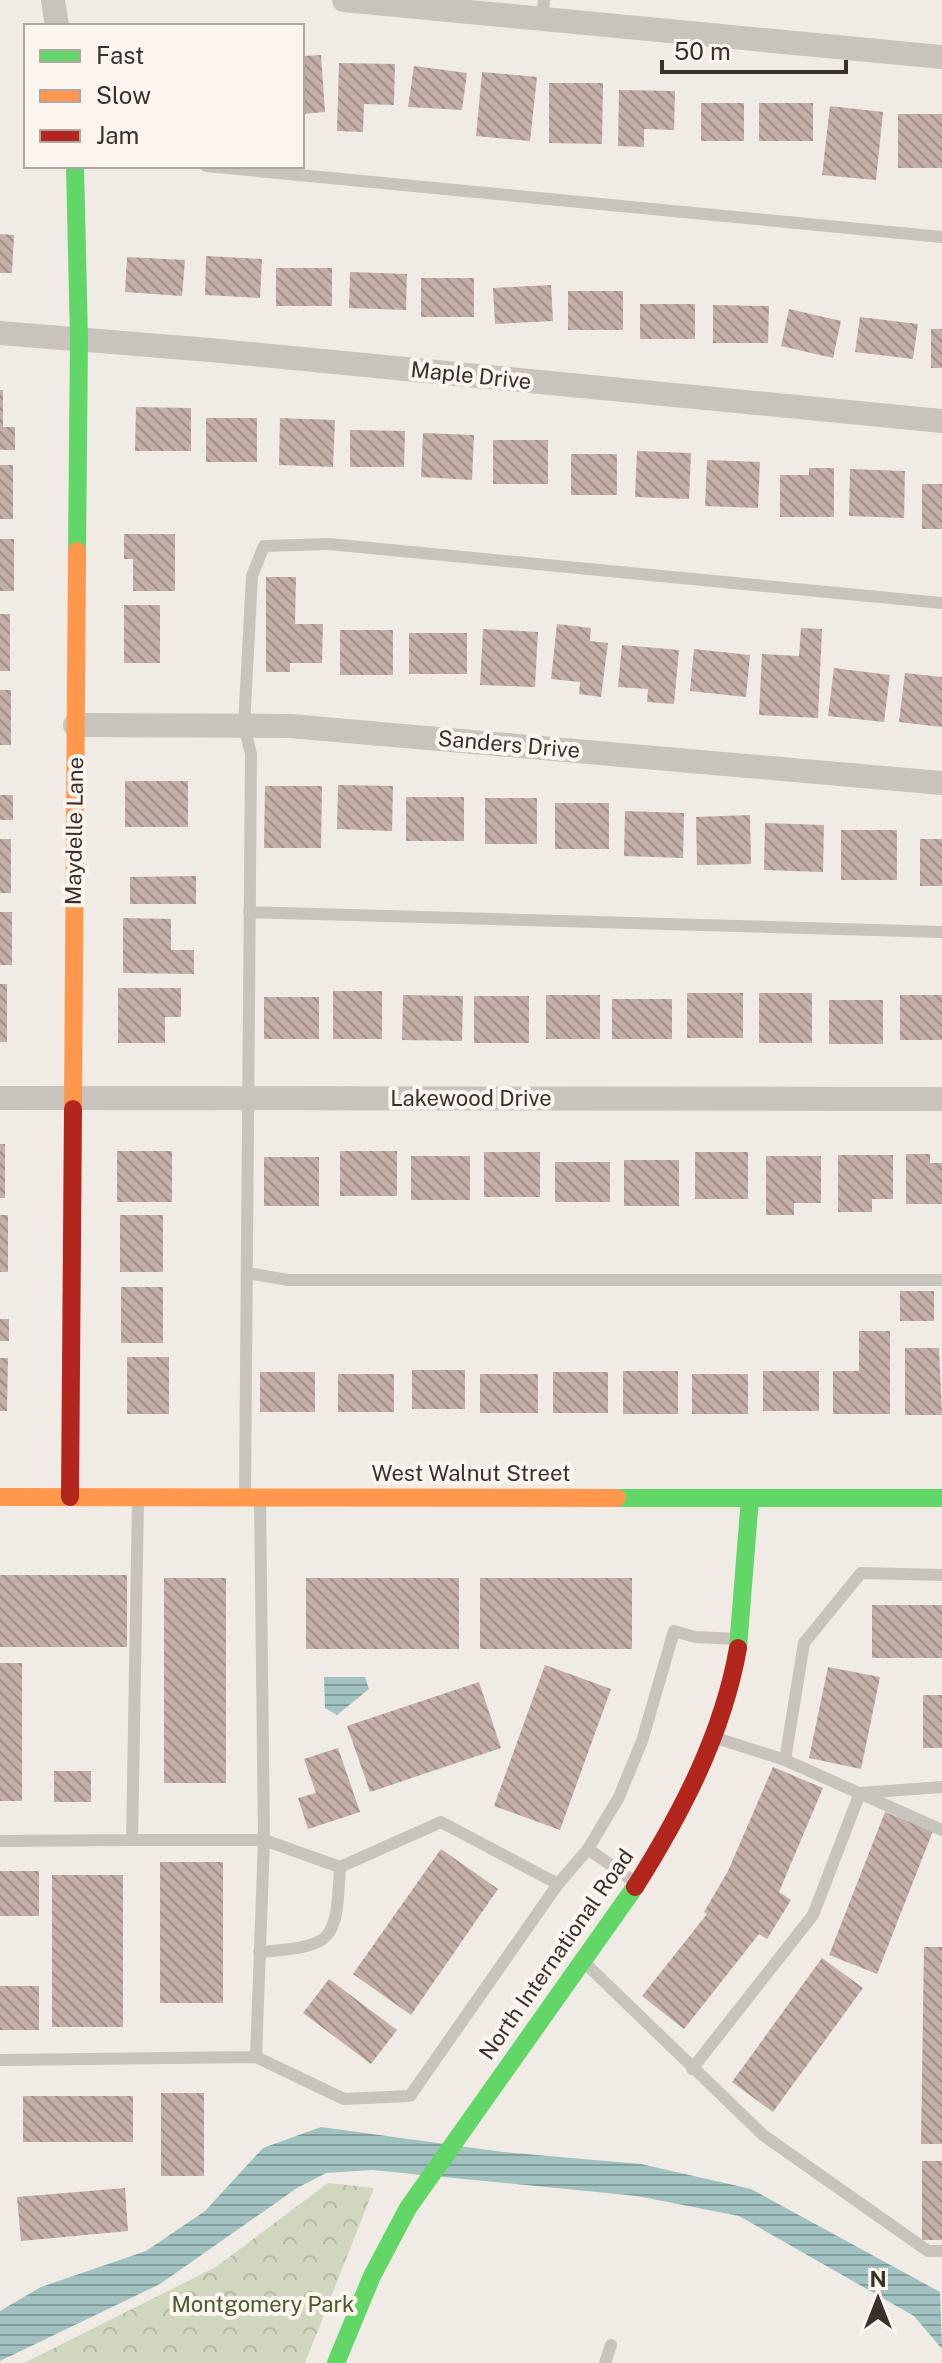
<svg xmlns="http://www.w3.org/2000/svg" width="942" height="2363" font-family="'Public Sans',sans-serif">
<style>
.park{fill:url(#park-crowns)}
.water{fill:url(#water-rules)}
.building{fill:url(#building-back-hatch)}
.lines{fill:none;stroke-linecap:round;stroke-linejoin:round}
.lane{stroke:#c9c3be;stroke-width:12}
.street{stroke:#c9c3be;stroke-width:24}
.fast{stroke:#63d668;stroke-width:18}
.slow{stroke:#ff974d;stroke-width:18}
.jam{stroke:#b3261e;stroke-width:18}
.labels{text-anchor:middle;dominant-baseline:central;stroke-width:8;stroke-linejoin:round;paint-order:stroke}
.street-label{font-size:22px;fill:#3b302b;stroke:#fbf5ee}
.park-label{font-size:22px;fill:#4a5a2e;stroke:#fbf5ee}
</style>
<defs>
<pattern id="park-crowns" width="20" height="18" patternUnits="userSpaceOnUse" patternTransform="scale(2)"><rect width="20" height="18" fill="#d1d6bf"/><path d="M2 6a3 3 0 1 1 6 0M12 15a3 3 0 1 1 6 0" fill="none" stroke="#b4b8a4"/></pattern>
<pattern id="water-rules" width="6" height="5" patternUnits="userSpaceOnUse" patternTransform="scale(2)"><rect width="6" height="5" fill="#a1c2c1"/><path d="M0 2.5h6" fill="none" stroke="#849e9d"/></pattern>
<pattern id="building-back-hatch" width="6" height="6" patternUnits="userSpaceOnUse" patternTransform="scale(2)"><rect width="6" height="6" fill="#c3afa7"/><path d="M-1 5l2 2M0 0l6 6M5-1l2 2" fill="none" stroke="#a08f88"/></pattern>
</defs>
<rect width="100%" height="100%" fill="#f0ebe5"/>
<path class="park" d="M328 2183 374 2188 305 2363H24L216 2267Z"/>
<path class="water" d="M324 1677H365L369 1689 337 1715 325 1708Z
M321 2127 503 2152 641 2164 751 2189 940 2292 942 2349 914 2316 739 2216 637 2196 372 2170 326 2173 297 2188 160 2284 0 2361V2311L41 2287 146 2251 205 2211 263 2148Z"/>
<path class="building" d="M321 55 325 112 302 114V56Z
M339 63 395 64 394 105 364 104 363 132 337 131Z
M414 66 467 73 462 110 408 107Z
M482 72 537 77 530 141 476 136Z
M549 83H603L602 144 549 143Z
M619 90 675 91 674 130 644 129V147L618 146Z
M701 103H744V141H701Z
M759 103H813V141H759Z
M830 106 883 112 876 180 822 175Z
M898 114H942V168H898Z
M0 234 14 235 12 273H0Z
M206 256 262 259 260 298 205 295Z
M127 257 185 260 182 296 125 292Z
M276 268H332V306H276Z
M350 272 407 274 406 310 349 308Z
M421 278H474V317H421Z
M551 285 553 321 495 324 493 288Z
M568 291H623V330H568Z
M640 304H695V339H640Z
M713 305 769 306 768 343H713Z
M789 309 841 321 833 358 781 346Z
M860 317 918 324 913 359 855 352Z
M931 329H942V368H931Z
M0 390H3V427H15V450H0Z
M136 407 191 408V451H135Z
M206 418H257V462H206Z
M280 418 335 420 333 467 279 465Z
M350 430 405 431 404 467H350Z
M423 433 474 435 472 480 421 477Z
M493 440H548V484H493Z
M637 451 691 453 689 499 635 497Z
M571 454H617V495H571Z
M707 460 760 462 758 508 705 506Z
M0 465H13V519H0Z
M809 468H834V517H780V475H809Z
M850 469 905 471 904 518 849 516Z
M922 484H942V529H922Z
M124 534H175V591H133V559H124Z
M0 539H14V591H0Z
M266 577H296L295 624H323L322 663H290V672H266Z
M124 605H160V663H124Z
M0 614H10V671H0Z
M557 624 591 628 590 641 608 643 601 697 579 694 580 682 551 679Z
M801 628 822 629 818 718 759 715 762 654 799 656Z
M483 629 538 632 535 687 480 685Z
M340 630H393V675H340Z
M409 633H467V674H409Z
M622 645 679 650 674 704 647 702 648 689 618 687Z
M694 649 750 655 746 697 690 691Z
M834 668 890 675 884 722 828 716Z
M905 673 942 677V727L899 722Z
M0 690H11V745H0Z
M125 781H188V827H125Z
M338 785 393 786 392 831 337 829Z
M265 786H322L321 848H264Z
M0 795H13V820H0Z
M406 797H464V841H406Z
M485 798H537V844H485Z
M555 803H609V849H555Z
M625 811 684 813 683 858 624 856Z
M750 815 751 864 697 865 696 817Z
M765 823 824 825 823 872 764 870Z
M841 830H897V880H841Z
M0 839H11V893H0Z
M920 839H942V886H920Z
M196 876V904H130V877Z
M0 912H12V965H0Z
M123 918 171 919V950H194V974L123 973Z
M0 984H7V1042H0Z
M118 988H181V1017H165V1043H118Z
M333 991H382V1039H333Z
M687 993H743V1038H687Z
M759 993H812V1043H759Z
M403 995 463 996 462 1041 402 1040Z
M546 995H600V1039H546Z
M900 995H942V1040H900Z
M474 996H529V1043H474Z
M264 997H319V1039H264Z
M612 999H672V1039H612Z
M829 1000H883V1044H829Z
M0 1144H5V1198H0Z
M117 1151H172V1202H117Z
M340 1151H397V1196H340Z
M484 1152H540V1197H484Z
M695 1152H748V1199H695Z
M906 1154H930V1163H942V1204H906Z
M838 1155H893V1199H872V1212H838Z
M411 1156H470V1200H411Z
M766 1156H821V1203H794V1215H766Z
M264 1157H319V1206H264Z
M624 1160H679V1206H624Z
M555 1162H610V1202H555Z
M0 1215H8V1272H0Z
M120 1215H163V1272H120Z
M121 1287H163V1343H121Z
M900 1291H934V1321H900Z
M0 1319H9V1341H0Z
M859 1331H890V1414H833V1371H859Z
M905 1348H939L942 1415H905Z
M127 1357H169V1414H127Z
M0 1358H8L7 1411H0Z
M412 1370H465V1409H412Z
M623 1371H678V1414H623Z
M763 1371H819V1411H763Z
M260 1372H315V1412H260Z
M553 1372H608V1413H553Z
M338 1374H394V1412H338Z
M480 1374H538V1413H480Z
M692 1374H748V1414H692Z
M0 1575H127V1647H0Z
M164 1578H226V1783H164Z
M306 1578H459V1649H306Z
M480 1578H632V1649H480Z
M872 1605H942V1658H872Z
M0 1663H22V1801H0Z
M545 1665 611 1689 560 1830 494 1806Z
M828 1667 880 1677 861 1769 809 1758Z
M479 1682 501 1748 370 1792 347 1726Z
M923 1695H942V1748H923Z
M338 1748 360 1812 308 1829 298 1798 316 1793 304 1759Z
M773 1767 823 1788 779 1892 791 1900 767 1939 759 1934 684 2029 642 1996 707 1914 704 1912 728 1871Z
M54 1771H91V1802H54Z
M885 1812 933 1831 877 1974 829 1955Z
M441 1849 498 1889 411 2015 353 1974Z
M160 1862H223V2003H160Z
M0 1871H39V1916H0Z
M52 1875H123V2027H52Z
M924 1947H942V2144H921Z
M822 1958 863 1988 773 2112 732 2082Z
M329 1979 397 2030 371 2064 303 2013Z
M0 1986H39V2030H0Z
M161 2093H204V2176H161Z
M23 2096H133V2142H23Z
M922 2161H942V2240H922Z
M125 2188 128 2231 21 2241 17 2197Z"/>
<g class="lines">
<path class="lane" d="M542 19 544 0
M206 166 942 237
M249 912 942 932
M247 1273 288 1280H942
M245 1495 251 754 244 726 252 576 264 546 329 544 942 603
M716 1738 785 1760 942 1830
M785 1760 804 1643 861 1573 942 1575
M132 1840H264L260 1499
M0 1841 132 1840 138 1500
M588 1849 636 1883
M259 1952C335 1946 336 1943 340 1867
M587 1965 763 2135 928 2251H942
M256 2057 264 1840 340 1867 441 1822 558 1884
M0 2060 256 2057 344 2099 410 2096 558 1884 588 1849 619 1797 642 1741 674 1631 695 1637 738 1639
M692 2069 813 1915 860 1793 942 1787
M605 2363 611 2345"/>
<path class="street" d="M53 0 57 26
M344 0 942 57
M0 333 210 350 942 421
M75 725 290 726 942 783
M0 1098 942 1099"/>
<path class="fast" d="M75 166 79 339 77 551
M617 1498H942
M738 1648 750 1498
M336 2363 372 2276 408 2208 635 1887"/>
<path class="slow" d="M73 1109 77 551
M0 1497 617 1498"/>
<path class="jam" d="M70 1497 73 1109
M635 1887C681 1814 723 1734 738 1648"/>
</g>
<g class="labels">
<g class="street-label">
<text transform="translate(471 375) rotate(6)">Maple Drive</text>
<text transform="translate(509 744) rotate(5)">Sanders Drive</text>
<text transform="translate(74 831) rotate(-89)">Maydelle Lane</text>
<text x="471" y="1098">Lakewood Drive</text>
<text x="471" y="1473">West Walnut Street</text>
<text transform="translate(556 1954) rotate(-55)">North International Road</text>
</g>
<g class="park-label">
<text x="263" y="2304">Montgomery Park</text>
</g>
</g>
<rect x="24" y="24" width="280" height="144" fill="#fbf5ee" stroke="#aea6a0" stroke-width="2"/>
<rect x="40" y="50" width="40" height="12" fill="#63d668" stroke="#aea6a0" stroke-width="2"/>
<text x="96" y="64" font-size="24" fill="#3b302b">Fast</text>
<rect x="40" y="90" width="40" height="12" fill="#ff974d" stroke="#aea6a0" stroke-width="2"/>
<text x="96" y="104" font-size="24" fill="#3b302b">Slow</text>
<rect x="40" y="130" width="40" height="12" fill="#b3261e" stroke="#aea6a0" stroke-width="2"/>
<text x="96" y="144" font-size="24" fill="#3b302b">Jam</text>
<g transform="translate(878 2299)" stroke="#fbf5ee" stroke-width="6" paint-order="stroke">
<path d="M0-6L14 30L0 20L-14 30Z" fill="#3b302b"/>
<text y="-12" font-size="22" font-weight="bold" text-anchor="middle" fill="#3b302b">N</text>
</g>
<path d="M662 60v12h184v-12" fill="none" stroke="#3b302b" stroke-width="4"/>
<text x="674" y="60" font-size="24" fill="#3b302b" stroke="#fbf5ee" stroke-width="6" paint-order="stroke">50 m</text>
</svg>
